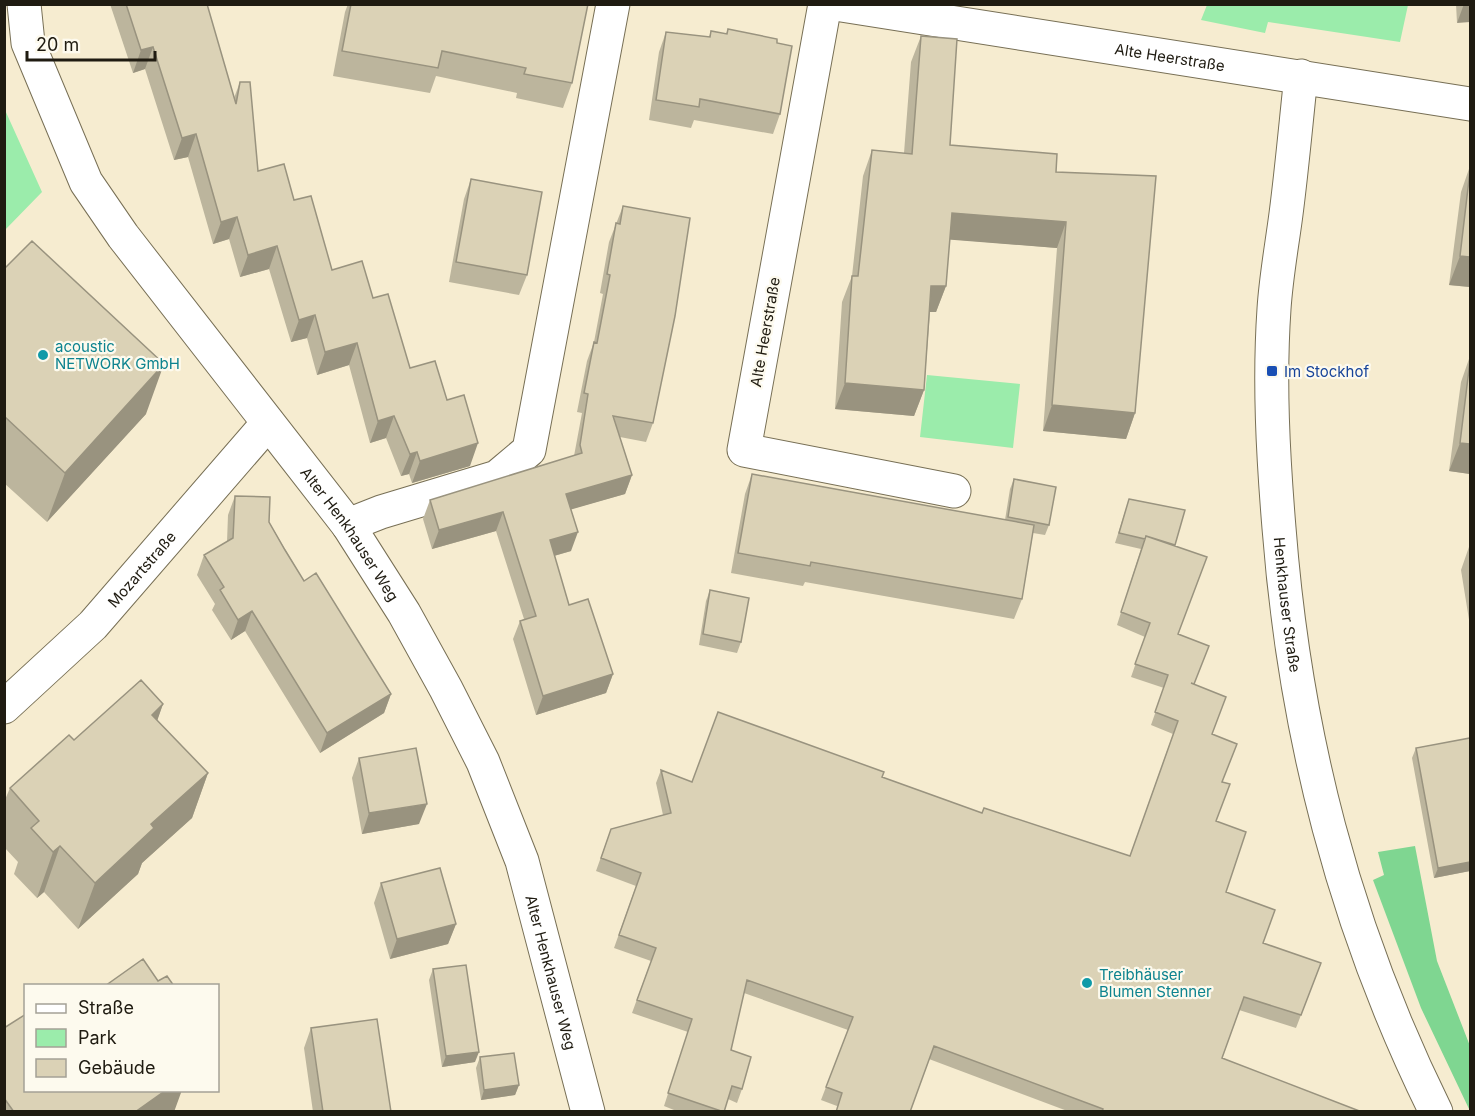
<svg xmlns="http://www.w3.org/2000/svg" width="1475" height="1116" font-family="Inter,sans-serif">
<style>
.green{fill:#9becab}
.forest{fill:#7fd691}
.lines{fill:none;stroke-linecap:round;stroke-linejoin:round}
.street-casing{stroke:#776f55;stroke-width:35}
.street{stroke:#fff;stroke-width:33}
.wall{fill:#bcb59d}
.shaded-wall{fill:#99937f}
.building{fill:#dbd2b6;stroke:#99937f;stroke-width:1.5}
.culture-dot{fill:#0f9aa8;stroke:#fdfaee;stroke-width:2}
.transit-dot{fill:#1a4fb4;stroke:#fdfaee;stroke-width:2}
.labels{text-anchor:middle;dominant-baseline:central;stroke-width:4.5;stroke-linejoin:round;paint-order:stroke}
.street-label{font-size:15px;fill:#1f1b11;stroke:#fdfaee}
.culture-label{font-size:15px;fill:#0d838f;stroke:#fdfaee;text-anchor:start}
.transit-label{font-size:15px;fill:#164399;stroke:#fdfaee;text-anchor:start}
</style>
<rect width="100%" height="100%" fill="#f6ecd0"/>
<path class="green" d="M1207 5V4L1408 5 1400 42 1268 22 1265 33 1201 20Z
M5 110 42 192 5 230H4Z
M927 375 1020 384 1013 448 920 437Z"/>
<path class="forest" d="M1415 846 1437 961 1470 1046V1111L1421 1008 1373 880 1384 875 1378 852Z"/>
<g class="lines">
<defs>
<g id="street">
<path id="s1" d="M24 4 28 43 86 182 123 236 348 525 404 613 446 689 483 762 522 861 588 1112"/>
<path d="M825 4 744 450 954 491"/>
<path id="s2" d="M835 4 1470 104"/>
<path id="s3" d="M1301 76C1296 122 1292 168 1286 214 1282 245 1276 277 1274 309 1269 382 1273 455 1279 528 1295 734 1344 926 1436 1112"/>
<path d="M348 525 381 512 497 477 529 450 613 4"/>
<path id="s4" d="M4 707 93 625 268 423"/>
</g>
</defs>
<use href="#street" class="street-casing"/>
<use href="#street" class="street"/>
</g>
<path class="wall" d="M110 4H207L234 98 240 82 258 171 294 200 332 270 373 298 410 368 447 400 470 466 412 483 409 474 401 476 386 438 370 443 349 365 317 375 307 338 291 342 269 269 240 277 229 239 213 244 188 157 174 160 145 69 133 73Z
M348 4H588L572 83 563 108 516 98 517 93 436 76 430 93 333 76 345 12Z
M1456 4H1470L1457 23Z
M728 29 777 43 780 114 773 134 694 120 691 128 649 120 659 52 666 32 709 37 711 31 726 34Z
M921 36 950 145 1056 172 1135 413 1126 439 1043 431 1057 248 949 239 946 286 936 312H930L924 390 914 416 835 409 842 302 852 276 863 176 872 150 904 153 911 62Z
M1470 166V287L1449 285 1461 192Z
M471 179 527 275 519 295 449 282 464 199Z
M623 206 653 423 646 442 620 437 632 475 625 494 571 509V551L554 556 569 605 613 674 606 693 536 715 513 639 520 621 524 619 496 531 432 549 423 519 430 500 574 456 582 413 577 412 587 361 594 342 603 294 600 293 609 242Z
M4 269 146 414 47 522 4 483Z
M1470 356V474L1449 471 1461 382Z
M752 474 1005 520 1010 489 1014 479 1049 525 1045 535 1033 533 1022 599 1014 619 805 582 803 586 731 573 745 494Z
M235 496 269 522 304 581 391 694 384 713 320 753 245 631 231 640 212 610 215 604 197 575 204 555 227 542 228 515Z
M1129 499 1185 510 1174 546 1178 634 1195 685 1212 734 1223 782 1216 821 1226 892 1263 943 1321 963 1296 1028 1239 1010 1222 1058 1362 1112H1070L929 1059 837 1106 821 1100 848 1030 744 993 731 1050 742 1089 737 1103 728 1099 724 1112H679L664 1106 688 1032 632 1013 651 961 614 948 636 886 596 871 611 829 663 815 656 783 661 770 692 782 882 777 982 813 1130 856 1173 734 1151 725 1164 688 1131 677 1145 637 1117 625 1141 549 1115 543Z
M1470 544V626L1461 570Z
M710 590 741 642 737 653 699 645 706 601Z
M163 704 157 720 208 773 192 818 142 863 138 874 78 929 44 892 37 898 14 874 18 862 4 847V802L10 788 74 740Z
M1470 738V871L1434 878 1412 758 1416 748Z
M359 758 419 824 362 834 352 778Z
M381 883 456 924 448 944 390 959 374 903Z
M433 969 475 1062 442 1067 429 980Z
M4 1028 174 1112H4Z
M311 1028 391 1112H313L304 1048Z
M480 1057 519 1085 515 1095 481 1100 476 1068Z"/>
<path class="shaded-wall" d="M1464 4H1470V22L1457 23Z
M153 47 145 69 133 73 141 50Z
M196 134 188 157 174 160 182 138Z
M952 213 1066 222 1057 248 942 239Z
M237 217 229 239 213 244 221 222Z
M277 246 269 269 240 277 248 255Z
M1460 256 1470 257V287L1449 285Z
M931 286H946L936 312H922Z
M315 315 307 338 291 342 299 320Z
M357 343 349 365 317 375 325 352Z
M164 364 146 414 47 522 65 473Z
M845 383 924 390 914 416 835 409Z
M1052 405 1135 413 1126 439 1043 431Z
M394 416 386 438 370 443 378 421Z
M478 443 470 466 412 483 420 461Z
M1460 443 1470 444V474L1449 471Z
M417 452 409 474 401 476 410 454Z
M632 475 625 494 559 513 566 494Z
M503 512 496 531 432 549 439 530Z
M578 532 571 551 543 559 550 540Z
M252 611 245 631 231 640 238 620Z
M613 674 606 693 536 715 543 696Z
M391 694 384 713 320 753 327 733Z
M163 704 147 750 152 715Z
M208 773 192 818 142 863 138 874 78 929 95 883 151 824Z
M427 804 419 824 362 834 369 813Z
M60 846 44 892 37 898 53 852Z
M1470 862V871L1434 878 1438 868Z
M456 924 448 944 390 959 397 939Z
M479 1052 475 1062 442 1067 446 1056Z
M519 1085 515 1095 481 1100 484 1090Z
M166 1090H182L174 1112H135Z"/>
<path class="building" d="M126 4H207L236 104 240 82H250L258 171 284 164 294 200 311 196 332 270 362 261 373 298 388 294 410 368 435 361 447 400 464 395 478 443 420 461 417 452 410 454 394 416 378 421 357 343 325 352 315 315 299 320 277 246 248 255 237 217 221 222 196 134 182 138 153 47 141 50Z
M351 4H588L572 83 524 74 526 68 442 51 438 68 342 51Z
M728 29 777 39V43L792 46 780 114 700 99 699 107 656 100 666 32 710 37 711 31 727 34Z
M921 36 957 39 950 145 1057 154 1056 172 1156 176 1135 413 1052 405 1066 222 952 213 946 286H931L924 390 845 383 852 276H858L872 150 912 154Z
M1470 171V257L1460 256Z
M471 179 542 192 527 275 456 262Z
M623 206 690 218 675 316 653 423 613 416 632 475 566 494 578 532 550 540 569 605 588 599 613 674 543 696 520 621 536 616 503 512 439 530 430 500 582 453 580 445 588 394 584 393 594 342 597 343 610 275 607 274 616 223 620 224Z
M32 241 164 364 65 473 4 416V269Z
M1470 361V444L1460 443Z
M752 474 1034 525 1022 599 811 562 810 566 738 553Z
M1014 479 1056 487 1049 525 1008 517Z
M235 496 270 497 269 522 285 550 304 581 316 573 391 694 327 733 252 611 238 620 220 590 224 587 204 555 233 538Z
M1129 499 1185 510 1175 545 1146 536 1145 539 1119 533Z
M1146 536 1207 557 1178 634 1209 646 1194 684 1191 683 1226 697 1212 734 1237 744 1222 782 1230 784 1216 821 1246 832 1226 892 1275 910 1263 943 1321 963 1301 1015 1244 997 1222 1058 1362 1112H1102L1103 1109 934 1046 910 1112H836L842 1093 826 1087 853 1017 747 980 731 1050 751 1057 742 1089 732 1086 724 1112 668 1093 692 1019 637 1000 656 948 619 935 641 873 601 858 611 829 671 813 661 770 692 782 718 712 884 772 882 777 982 813 984 808 1130 856 1178 721 1155 712 1168 675 1135 664 1150 623 1121 612Z
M710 590 749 598 741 642 703 634Z
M141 680 163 704 152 715 208 773 151 824 154 828 95 883 60 846 53 852 31 828 39 821 10 788 69 735 74 740Z
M1470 738V862L1438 868 1416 748Z
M416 748 427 804 369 813 359 758Z
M440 868 456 924 397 939 381 883Z
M143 959 158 981 167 976 174 986H105Z
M466 965 479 1052 446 1056 433 969Z
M26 1014V1090H166L135 1112H14L4 1098V1028Z
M377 1019 391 1112H323L311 1028Z
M514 1053 519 1085 484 1090 480 1057Z"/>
<g class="culture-dot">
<circle cx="43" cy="355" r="6"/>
<circle cx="1087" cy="983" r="6"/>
</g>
<rect class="transit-dot" x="1266" y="365" width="12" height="12" rx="3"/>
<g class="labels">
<g class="street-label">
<text stroke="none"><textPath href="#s2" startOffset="339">Alte Heerstraße</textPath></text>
<text transform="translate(765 332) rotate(-80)">Alte Heerstraße</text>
<text stroke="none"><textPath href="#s1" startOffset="630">Alter Henkhauser Weg</textPath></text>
<text stroke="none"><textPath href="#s4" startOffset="195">Mozartstraße</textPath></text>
<text stroke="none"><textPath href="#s3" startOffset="531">Henkhauser Straße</textPath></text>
<text stroke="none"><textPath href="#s1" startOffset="1116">Alter Henkhauser Weg</textPath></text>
</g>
<g class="culture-label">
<text x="55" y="346">acoustic<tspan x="55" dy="17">NETWORK GmbH</tspan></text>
<text x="1099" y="974">Treibhäuser<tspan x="1099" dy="17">Blumen Stenner</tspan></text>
</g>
<g class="transit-label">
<text x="1284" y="371">Im Stockhof</text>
</g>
</g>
<rect width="1475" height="1116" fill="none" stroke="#1f1b11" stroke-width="12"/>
<rect x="24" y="984" width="195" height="108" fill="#fdfaee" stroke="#a4a196" stroke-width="1.5"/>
<rect x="36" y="1004" width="30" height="9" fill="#ffffff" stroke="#a4a196" stroke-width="1.5"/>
<text x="78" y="1014" font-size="18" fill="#1f1b11">Straße</text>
<rect x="36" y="1029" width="30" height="18" fill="#9becab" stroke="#a4a196" stroke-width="1.5"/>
<text x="78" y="1044" font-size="18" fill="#1f1b11">Park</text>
<rect x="36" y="1059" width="30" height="18" fill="#dbd2b6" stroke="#a4a196" stroke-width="1.5"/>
<text x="78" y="1074" font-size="18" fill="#1f1b11">Gebäude</text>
<path d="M27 51v9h128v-9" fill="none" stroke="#1f1b11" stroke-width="3"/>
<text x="36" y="51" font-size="18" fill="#1f1b11" stroke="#fdfaee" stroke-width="4.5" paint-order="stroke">20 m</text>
</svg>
